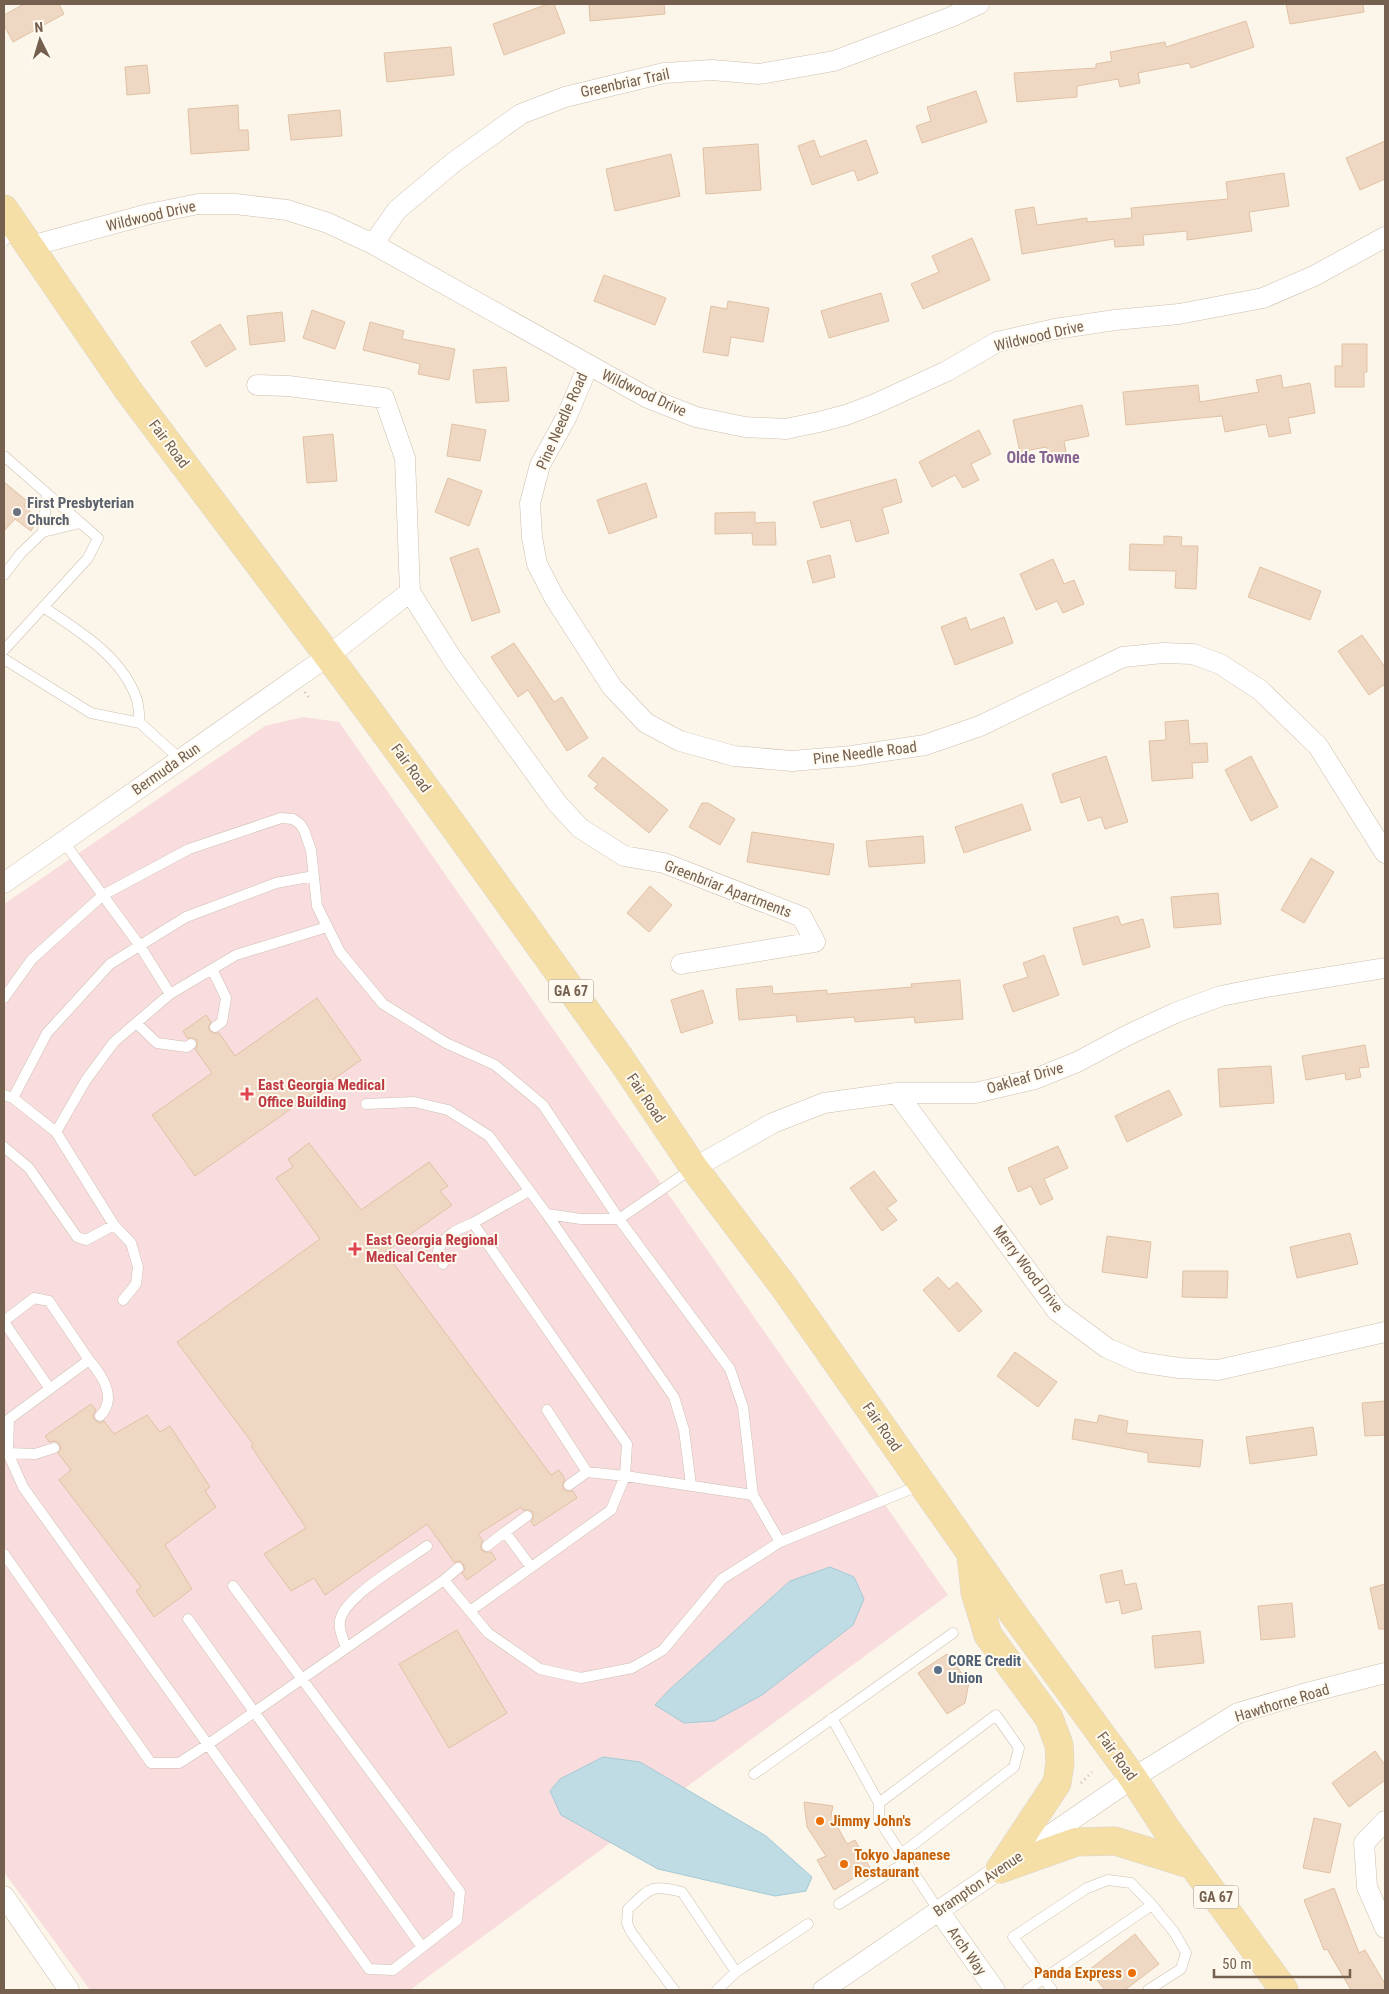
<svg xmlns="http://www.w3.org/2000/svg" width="1389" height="1994" font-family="'Roboto Condensed',sans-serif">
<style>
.medical{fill:#f9ddde}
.water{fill:#bfdbe4;stroke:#a5cad5}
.building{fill:#efd8c3;stroke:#e1c1a4}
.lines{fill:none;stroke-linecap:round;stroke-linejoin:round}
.lane-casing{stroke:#cdbfb0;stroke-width:11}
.street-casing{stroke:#cdbfb0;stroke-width:21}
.primary-casing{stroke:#dbd5d1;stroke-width:29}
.path{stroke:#d4bca5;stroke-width:3;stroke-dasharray:1 4;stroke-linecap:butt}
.lane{stroke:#fff;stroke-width:10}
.street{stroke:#fff;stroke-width:20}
.primary{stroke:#f5dfa7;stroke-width:28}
.worship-dot{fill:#6b7280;stroke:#fefaf0;stroke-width:2}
.health-dot{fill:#e0444e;stroke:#fefaf0;stroke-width:2}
.service-dot{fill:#5c6f8a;stroke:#fefaf0;stroke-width:2}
.food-dot{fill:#e8710a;stroke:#fefaf0;stroke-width:2}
.labels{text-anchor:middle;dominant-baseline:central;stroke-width:4;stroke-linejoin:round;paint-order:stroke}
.shield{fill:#fefaf0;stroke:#9e8e7f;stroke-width:1}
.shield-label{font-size:14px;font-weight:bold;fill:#755f4e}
.street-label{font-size:15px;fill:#755f4e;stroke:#fefaf0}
.worship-label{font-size:15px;font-weight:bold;fill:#5b616d;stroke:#fefaf0;text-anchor:start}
.health-label{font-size:15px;font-weight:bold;fill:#be3a42;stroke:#fefaf0;text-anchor:start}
.service-label{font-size:15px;font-weight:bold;fill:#4e5e75;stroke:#fefaf0;text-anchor:start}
.food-label{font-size:15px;font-weight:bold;fill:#c56008;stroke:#fefaf0;text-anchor:start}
.neighbourhood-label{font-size:16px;font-weight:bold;fill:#866690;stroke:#fefaf0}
</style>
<rect width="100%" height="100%" fill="#fbf6e9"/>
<path class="medical" d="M303 717 339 722 948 1595 410 1990H90L4 1872V904L265 726Z"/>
<path class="water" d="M830 1567 854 1577 864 1599 853 1625 762 1695 714 1721 684 1723 655 1705 669 1690 790 1581Z
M603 1757 640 1762 766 1836 812 1877 806 1891 775 1896 658 1869 561 1815 550 1791 560 1779Z"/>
<path class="building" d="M24 4H59L64 14 13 42 4 25V15Z
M548 4H554L565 33 504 55 493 24Z
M589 4H664L665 14 590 21Z
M1286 4H1363L1364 12 1290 24Z
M1246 21 1254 47 1191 68 1189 63 1138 73 1140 83 1120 87 1118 79 1077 86V97L1017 102 1014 73 1096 68V64L1112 61 1110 52 1165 42 1166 47Z
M451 47 454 75 387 82 384 53Z
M147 65 150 93 127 95 125 67Z
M976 91 987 122 922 143 916 126 931 121 927 107Z
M238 105 239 130H248L249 150 191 154 188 109Z
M340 110 342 136 291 140 288 115Z
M814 140 820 157 866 140 878 173 858 181 854 170 812 185 798 146Z
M1385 141V179L1360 190 1346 158Z
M758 144 761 190 706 194 703 148Z
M671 154 680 196 615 211 606 169Z
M1284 173 1289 206 1249 212 1252 231 1187 240V231L1143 235 1144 245 1115 247 1114 239 1022 254 1015 210 1034 207 1037 225 1087 218V222L1132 218 1131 208 1228 199 1226 182Z
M972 238 990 280 923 309 911 284 939 272 932 256Z
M604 275 666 298 655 325 594 301Z
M881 293 889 321 829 338 821 311Z
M728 301 769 308 763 342 731 337 728 356 703 352 711 306 727 309Z
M312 310 345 322 335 349 303 338Z
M282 312 285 341 250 345 247 316Z
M370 322 404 331 402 339 455 349 449 380 418 374 420 364 363 350Z
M220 324 236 349 206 367 191 342Z
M1342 344H1367V372H1364V387H1335V366H1342Z
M506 367 509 401 476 403 473 370Z
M1281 375 1283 388 1310 383 1315 413 1288 418 1291 433 1269 437 1266 424 1225 432 1222 416 1126 425 1123 392 1198 385 1200 402 1259 392 1256 380Z
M1082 405 1089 436 1064 441 1066 452 1048 456 1046 447 1020 452 1013 420Z
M452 424 486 430 480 461 447 456Z
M979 430 991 454 971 464 979 480 963 488 955 475 932 487 919 462Z
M333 434 337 481 307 483 303 437Z
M448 478 482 491 469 526 435 512Z
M896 479 902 502 882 508 889 533 856 542 850 520 821 528 813 502Z
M4 482 27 501 24 505 37 519 31 531 15 519 4 531Z
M646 483 657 517 609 534 597 500Z
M755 512V523L775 522 776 545H753L752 533 715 534V513Z
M1164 536 1182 537 1181 546H1198L1196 589 1175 588 1176 571 1129 570 1130 544 1164 545Z
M478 548 500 612 472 621 450 558Z
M830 555 835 577 813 583 807 561Z
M1053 559 1064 584 1074 580 1084 604 1063 613 1057 601 1036 610 1020 574Z
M1260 567 1321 591 1310 620 1248 597Z
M966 617 970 630 1004 617 1013 643 955 665 941 627Z
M1362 635 1385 667V684L1369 695 1338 651Z
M514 643 554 702 562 697 588 738 567 751 528 690 518 697 491 657Z
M1188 720 1190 744 1207 743 1208 762 1192 763 1193 778 1152 781 1149 741 1166 740 1165 722Z
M1106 756 1128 822 1105 829 1101 817 1088 821 1080 797 1061 803 1052 774Z
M1251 756 1278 807 1251 821 1225 770Z
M603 757 668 810 649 833 594 788 598 784 588 776Z
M702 803H708L735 819 720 845 689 827Z
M1022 804 1031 830 964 853 955 827Z
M752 832 834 844 829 875 747 862Z
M923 836 925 863 869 867 866 841Z
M1311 858 1334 872 1304 923 1281 910Z
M650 886 672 905 649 932 627 913Z
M1218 893 1221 924 1174 928 1171 897Z
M1118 916 1121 925 1143 919 1150 947 1083 965 1073 928Z
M1044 955 1059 995 1013 1012 1003 985 1028 977 1023 963Z
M960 980 963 1019 915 1023 914 1017 855 1022 854 1017 797 1022 796 1015 739 1020 736 989 772 986 773 994 827 990V994L912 987 911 984Z
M703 990 713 1023 681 1033 671 1000Z
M317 998 361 1060 195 1176 152 1115 212 1073 195 1049 197 1046V1040L193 1038H187L183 1031 206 1015 211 1022 208 1027 210 1031 213 1033H219L235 1056Z
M1365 1045 1369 1067 1359 1068 1361 1077 1346 1080 1345 1073 1306 1080 1302 1056Z
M1271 1066 1274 1103 1220 1107 1218 1069Z
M1169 1090 1182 1115 1127 1142 1115 1116Z
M309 1143 361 1210 429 1162 448 1186 440 1191 452 1205 385 1252 551 1475 559 1470 565 1479 563 1483V1489L567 1491H573L577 1498 534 1526 531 1522 533 1518V1512L529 1510H523L521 1507 478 1534 483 1541 481 1544V1550L485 1552H491L496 1559 467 1580 462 1573 465 1570 463 1564 460 1561 454 1562 427 1524 325 1595 314 1578 291 1591 264 1554 306 1528 251 1446 253 1444 177 1342 320 1239 276 1178 293 1167 288 1159Z
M1058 1146 1068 1168 1044 1179 1053 1199 1040 1205 1031 1186 1018 1192 1008 1168Z
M874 1171 897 1201 887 1208 897 1220 882 1231 850 1188Z
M1350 1233 1358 1264 1297 1278 1290 1247Z
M1107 1236 1151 1242 1147 1278 1102 1272Z
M1183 1271H1228L1227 1298 1182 1297Z
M938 1277 949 1289 957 1282 982 1311 959 1332 923 1290Z
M1015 1352 1057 1382 1038 1407 997 1376Z
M1385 1401V1435L1365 1436 1362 1403Z
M91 1404 96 1410 93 1415 94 1419 99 1423 104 1421 114 1434 147 1415 160 1432 170 1426 210 1487 205 1491 216 1507 165 1545 192 1589 154 1617 136 1591 141 1587 59 1480 71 1470 58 1453 61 1449 59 1443 55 1441 49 1442 45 1436Z
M1099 1415 1128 1421 1126 1433 1203 1440 1200 1467 1148 1462V1453L1072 1439 1075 1419 1097 1423Z
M1313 1427 1317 1455 1250 1464 1246 1437Z
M1122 1570 1125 1585 1136 1583 1142 1609 1122 1614 1119 1600 1106 1603 1100 1575Z
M1385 1584V1629H1379L1370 1588Z
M1292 1603 1295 1637 1261 1640 1258 1606Z
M457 1630 507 1713 449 1748 399 1664Z
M1200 1631 1204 1663 1155 1668 1152 1636Z
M947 1654 969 1682 965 1703 947 1714 918 1673Z
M1375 1751 1385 1765V1780L1349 1807 1332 1783Z
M804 1802 833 1806 831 1815 847 1844 855 1840 870 1868 834 1890 817 1860 826 1856 807 1827Z
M1314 1818 1341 1824 1330 1873 1303 1868Z
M1334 1888 1359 1953 1365 1950 1385 1984V1990H1351L1327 1949 1324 1950 1304 1900Z
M1135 1934 1159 1964 1125 1990H1105L1089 1970Z"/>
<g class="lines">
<defs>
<path id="lane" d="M4 241 16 227
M4 456 98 538 88 558 4 650
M43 532 47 494
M4 575 21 553 43 532 80 523
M43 607C79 631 123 657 137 700 139 707 139 716 140 723
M4 659 91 713 140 723 180 759
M63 841 140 946 170 994 236 955 327 927
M212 969 226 998 222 1022 215 1027
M4 998 32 959 103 895 189 849 281 818 293 819 300 824 304 830 311 850 317 906 340 952 383 1004 446 1043 495 1065 543 1105 619 1219H581L547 1214
M136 1023 157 1043 187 1047 191 1044
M4 1095 13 1098 47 1033 110 964 186 917 276 883 314 876
M13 1098 56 1132 86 1080 114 1042 170 994
M366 1104 414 1102 448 1110 489 1136 546 1213 674 1397 684 1430 691 1485
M4 1147 29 1168 77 1237 86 1240 114 1225 56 1132
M693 1168 619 1219 730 1369 743 1407 753 1495 780 1542
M529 1191 473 1223 627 1444 625 1476 587 1472 547 1410
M114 1225 131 1243 138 1267 136 1284 123 1300
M443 1264 438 1251C444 1235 458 1229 473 1223
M4 1321 34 1298 49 1301 89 1360 9 1419 8 1453 35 1454 54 1448
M4 1322 50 1389
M89 1360C102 1375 118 1398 100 1416
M4 1452 8 1453 23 1487 369 1969 393 1970 457 1920 460 1892 233 1586
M569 1485 587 1472
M527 1516 505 1532 531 1567
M487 1546 505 1532
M4 1554 151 1763H179L207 1745 444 1580 488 1633 540 1669 581 1678 632 1668 663 1650 722 1579 780 1542 921 1485
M444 1580 458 1568
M470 1611 611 1510 625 1476 753 1495
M188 1619 422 1947
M346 1648C343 1638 337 1627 341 1617 350 1593 405 1562 427 1546
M832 1718 879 1803V1820L939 1911
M754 1774 953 1633
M879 1803 996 1715 1019 1748 1014 1767 901 1854
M839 1904 906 1862
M674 1990 631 1932 627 1923 628 1909C650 1888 651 1884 682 1892L736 1972
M717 1990 736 1972 808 1924
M1027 1990 1043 1979 1152 1905 1131 1883 1108 1880 1087 1888 1013 1937 1052 1990
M1148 1990 1181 1969 1186 1953 1174 1932 1152 1905"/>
<path id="street" d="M373 244 397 210 454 162 521 114 565 97 664 73 712 70 759 74 834 61 951 17 979 4
M31 246 149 214 198 204H235L287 210 328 223 373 244 648 398 696 417 745 427 786 429 819 422 846 415 875 404 947 371 997 342 1055 329 1115 320 1179 314 1263 298 1314 276 1385 237
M588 366 566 418 540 465 530 503 532 537 537 564 554 597 612 687 646 723 680 741 734 756 792 761 852 756 925 745 980 726 1123 657 1163 653 1193 654 1220 664 1260 690 1318 746 1385 853
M257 385 288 386 384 398 405 458 410 592
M410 592 453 660 557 803 580 828 624 856 664 863 802 917 815 942 681 964
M4 883 328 656 410 592
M897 1093 1057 1311 1107 1348 1139 1362 1179 1368 1218 1370 1385 1332
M694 1168 773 1123 824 1103 897 1093H975L1035 1079 1077 1062 1128 1035 1175 1013 1221 996 1266 987 1385 968
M1385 1821 1364 1843 1367 1887 1385 1928
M4 1896 69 1990
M939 1911 995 1990
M823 1990 1133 1778 1238 1713 1303 1694 1385 1673"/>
<path id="primary" d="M4 209 128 390 344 677 455 828 620 1058 694 1168 784 1287 1012 1612 1133 1778 1165 1827 1284 1990
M971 1555 975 1592 988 1635 1049 1718 1059 1745 1060 1763 1057 1783 1000 1869
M1000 1869 1076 1842 1115 1841 1192 1865"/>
</defs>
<use href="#lane" class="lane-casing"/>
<use href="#street" class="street-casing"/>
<use href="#primary" class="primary-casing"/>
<path class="path" d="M305 692 309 698
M1081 1783 1092 1772"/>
<use href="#lane" class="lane"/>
<use href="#street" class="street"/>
<use href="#primary" class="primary"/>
</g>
<circle class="worship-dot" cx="17" cy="512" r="5"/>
<g class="health-dot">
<path d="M244.5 1086.5h5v5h5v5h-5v5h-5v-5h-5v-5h5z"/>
<path d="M352.5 1241.5h5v5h5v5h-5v5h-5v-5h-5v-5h5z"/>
</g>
<circle class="service-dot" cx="938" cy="1670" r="5"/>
<g class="food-dot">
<circle cx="820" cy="1821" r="5"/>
<circle cx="844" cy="1864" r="5"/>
<circle cx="1132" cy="1973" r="5"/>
</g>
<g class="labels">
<g class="shield">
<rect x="548.5" y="979.5" width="45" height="23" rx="4"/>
<rect x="1193.5" y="1885.5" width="45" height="23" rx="4"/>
</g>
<g class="shield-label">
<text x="571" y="991">GA 67</text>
<text x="1216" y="1897">GA 67</text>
</g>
<g class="street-label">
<text transform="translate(625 83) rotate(-12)">Greenbriar Trail</text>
<text transform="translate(151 216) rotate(-13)">Wildwood Drive</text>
<text transform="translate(1039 336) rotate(-13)">Wildwood Drive</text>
<text transform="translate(644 393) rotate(25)">Wildwood Drive</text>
<text transform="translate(562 421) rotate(-66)">Pine Needle Road</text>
<text transform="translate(169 444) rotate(53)">Fair Road</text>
<text transform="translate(865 753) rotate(-7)">Pine Needle Road</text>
<text transform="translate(411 768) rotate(54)">Fair Road</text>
<text transform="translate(166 769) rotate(-35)">Bermuda Run</text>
<text transform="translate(728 889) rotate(21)">Greenbriar Apartments</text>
<text transform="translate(1025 1078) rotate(-16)">Oakleaf Drive</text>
<text transform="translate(646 1098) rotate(56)">Fair Road</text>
<text transform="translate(1028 1269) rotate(53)">Merry Wood Drive</text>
<text transform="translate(882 1427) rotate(55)">Fair Road</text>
<text transform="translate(1282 1703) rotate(-17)">Hawthorne Road</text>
<text transform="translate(1117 1756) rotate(54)">Fair Road</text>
<text transform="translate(978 1884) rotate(-34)">Brampton Avenue</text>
<text transform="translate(967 1951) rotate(55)">Arch Way</text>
</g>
<g class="worship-label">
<text x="27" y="503">First Presbyterian<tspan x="27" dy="17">Church</tspan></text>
</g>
<g class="health-label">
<text x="258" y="1085">East Georgia Medical<tspan x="258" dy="17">Office Building</tspan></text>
<text x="366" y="1240">East Georgia Regional<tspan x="366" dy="17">Medical Center</tspan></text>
</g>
<g class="service-label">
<text x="948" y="1661">CORE Credit<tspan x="948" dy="17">Union</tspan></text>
</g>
<g class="food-label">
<text x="830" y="1821">Jimmy John's</text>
<text x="854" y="1855">Tokyo Japanese<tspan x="854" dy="17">Restaurant</tspan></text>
<text x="1122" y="1973" text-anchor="end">Panda Express</text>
</g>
<g class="neighbourhood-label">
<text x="1043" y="457">Olde Towne</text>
</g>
</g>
<rect width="1389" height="1994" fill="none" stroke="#755f4e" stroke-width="10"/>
<g transform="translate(40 40) rotate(355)" stroke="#fefaf0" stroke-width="4" paint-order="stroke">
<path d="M0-4L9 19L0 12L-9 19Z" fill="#755f4e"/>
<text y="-8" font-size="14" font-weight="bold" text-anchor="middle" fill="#755f4e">N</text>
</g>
<path d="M1214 1969v8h136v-8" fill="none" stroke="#755f4e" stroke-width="2.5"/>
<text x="1222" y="1969" font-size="15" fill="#755f4e" stroke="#fefaf0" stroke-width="4" paint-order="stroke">50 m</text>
</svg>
